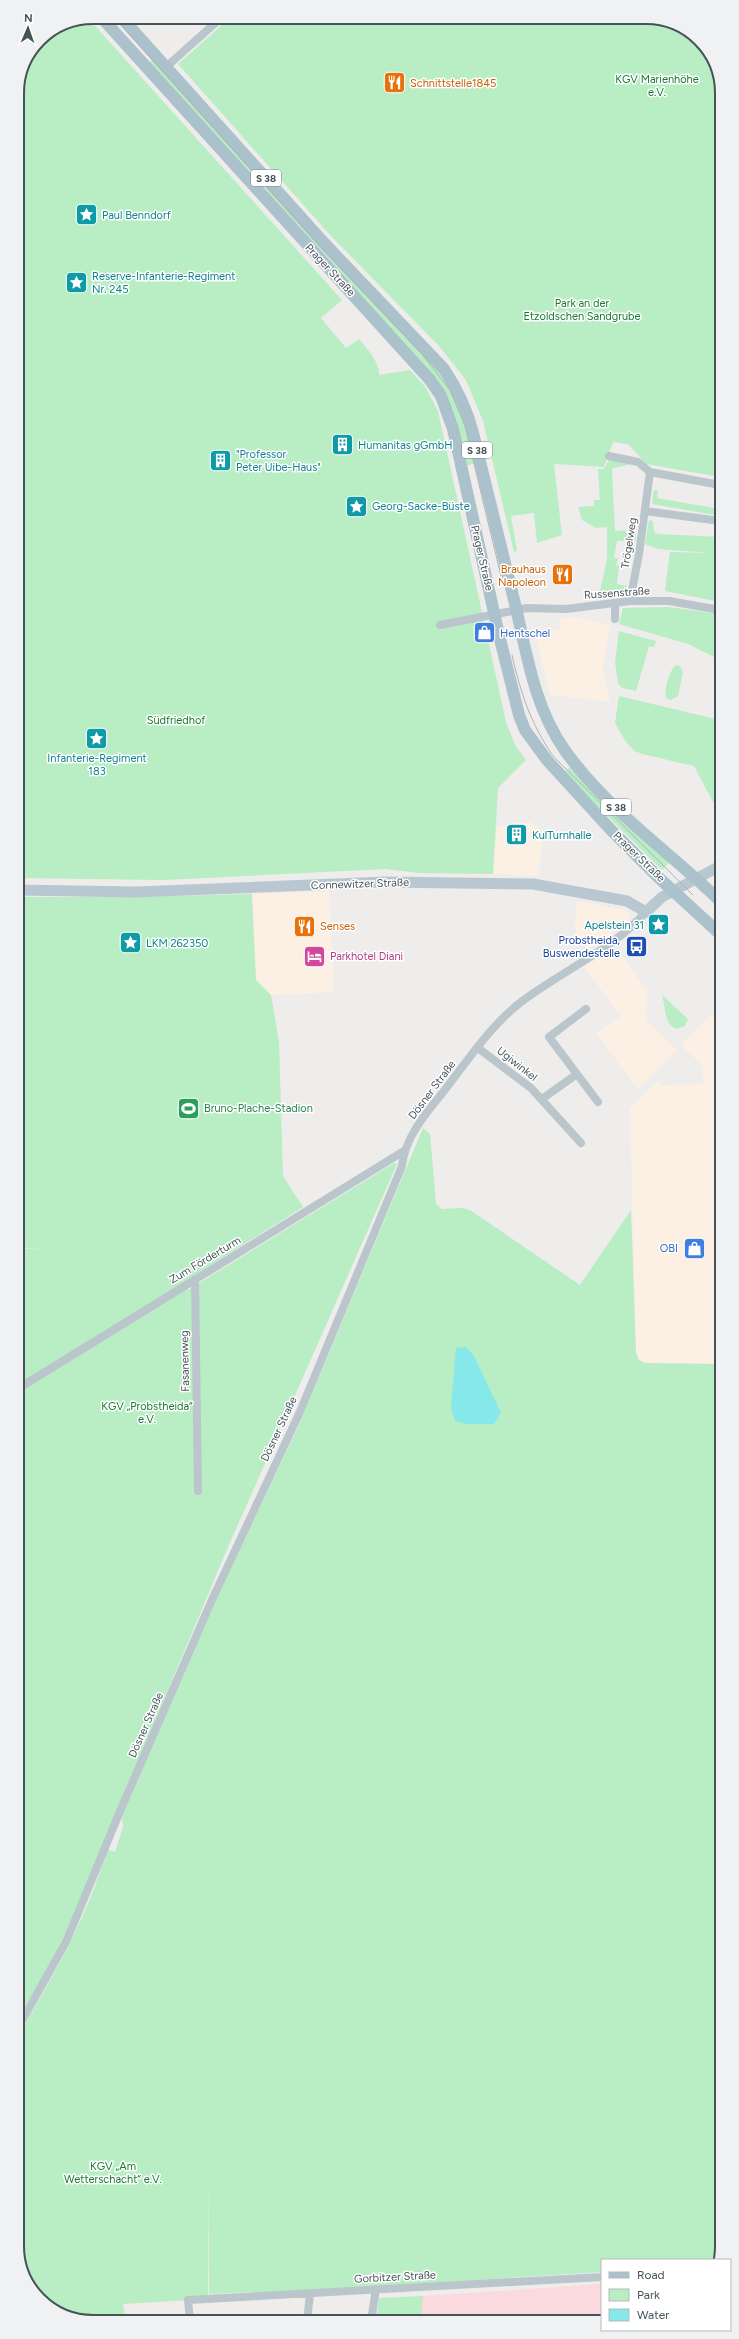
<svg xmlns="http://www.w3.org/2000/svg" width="739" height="2339" font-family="Figtree,sans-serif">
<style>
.commercial{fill:#fbf0e3}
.medical{fill:#fadade}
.green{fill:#b9edc3}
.water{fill:#87e8e9}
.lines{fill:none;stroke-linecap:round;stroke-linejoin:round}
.street{stroke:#bac6cb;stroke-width:8}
.secondary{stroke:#b9c8d0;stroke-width:11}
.primary{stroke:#abc1cb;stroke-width:12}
.tram{stroke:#aeb3b6;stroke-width:1}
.labels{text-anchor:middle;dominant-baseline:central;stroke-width:3;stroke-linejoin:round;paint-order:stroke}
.shield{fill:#fff;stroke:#7d878b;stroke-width:1}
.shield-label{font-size:10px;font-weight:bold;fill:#455359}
.park-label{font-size:11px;fill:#187835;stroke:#fff}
.food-label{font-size:11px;fill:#c56008;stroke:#fff;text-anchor:start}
.culture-label{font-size:11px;fill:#0d838f;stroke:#fff;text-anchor:start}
.street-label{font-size:11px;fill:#455359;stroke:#fff}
.shop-label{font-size:11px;fill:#366cbe;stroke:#fff;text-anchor:start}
.transit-label{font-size:11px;fill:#164399;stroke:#fff;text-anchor:end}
.hotel-label{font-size:11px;fill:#b23c85;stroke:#fff;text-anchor:start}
.leisure-label{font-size:11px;fill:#27864d;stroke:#fff;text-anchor:start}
.rim{fill:none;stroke:#455359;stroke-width:2}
</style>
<rect width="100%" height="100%" fill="#efecec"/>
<path class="commercial" d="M577 617 610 625 603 668 610 702 550 695 535 633 560 629 559 619Z
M530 822 543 831 539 876 493 874 497 826Z
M329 891 334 992 271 995 256 980 252 894Z
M577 901 627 910 630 917 628 922 587 950 577 935 575 924Z
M616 948 647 990 646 1020 677 1050 638 1089 596 1033 621 1016 584 967Z
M721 1006V1364L645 1363 639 1360 636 1353 630 1108 657 1081 663 1085 703 1084V1066L681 1045Z"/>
<path class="medical" d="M602 2284V2320H421L423 2296Z"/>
<path class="green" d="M231 17H651L696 36 719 74 720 477 646 464 628 444 613 442 604 467 554 464 562 535 537 543 534 513 511 516 517 551 514 552 483 421 466 380 439 346 331 236 178 64Z
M88 18 342 300 321 318 346 348 359 339C367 349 380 362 379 375L410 370 426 388 438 411 506 722 515 745 526 760 498 788 493 874 420 873 385 869 163 880 18 878 17 93 23 64 39 39 64 23Z
M153 59 440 372 460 406 476 463 465 466 452 410 148 64Z
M609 460 632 464 613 468 612 470 615 531 625 530 626 533H636V541H617L614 558 618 559 616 565 619 566 617 584 627 586 625 593 599 596 607 559V527L596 528 582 520 578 507 594 506V500H600L598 469H604Z
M654 490 658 491 657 498 720 509V516L652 504Z
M649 520 653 521 654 532 658 534 720 537V602L665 591 670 552 711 553 658 549 645 544Z
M668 607 720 614V660L688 644 619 624 623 608Z
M619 631 656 641 654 647 649 646 636 691 622 688 618 683 615 662Z
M676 665 680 666 683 672 678 696 671 700 666 698C664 689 669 671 676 665Z
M619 696 720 720V815L694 766 642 754 635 751 626 742 615 723Z
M571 766 671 861 662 870 564 773Z
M252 894 256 980 271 995 279 1042 283 1176 303 1207 184 1282 178 1273 188 1290 394 1163 397 1164 225 1554 67 1931 49 1967 19 2016 18 1248 47 1250 18 1247V897H138Z
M662 995 688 1019 685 1026 676 1029C663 1023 666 1007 662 995Z
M423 1128 430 1134 436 1204 442 1209 462 1208 470 1210 580 1285 631 1210 636 1353 639 1360 645 1363 721 1364 722 2246 717 2260H602V2272L308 2290 209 2294 208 2169V2299L123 2304 126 2322H88L43 2303 20 2265 19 2035 67 1950 90 1899 108 1850 115 1852 123 1827 122 1817 205 1623 298 1427Z
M423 2296 421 2320 376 2321 379 2298Z"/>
<path class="water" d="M466 1347 473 1354 501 1413 494 1424H466L455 1421 451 1408 456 1348Z"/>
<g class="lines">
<path class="street" d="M166 67 222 17
M609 456 638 462 650 472 639 554 630 601
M650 472 720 485
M645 511 720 521
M615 603V619
M440 625 527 608 566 609 630 601H669L720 610
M586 1009 549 1037 598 1102
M478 1048 531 1088 581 1143
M542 1099 577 1074
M195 1279 198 1491
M19 1388 404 1151
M19 2026 66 1942 121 1809 211 1602 299 1414 402 1166C405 1137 426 1113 444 1091 468 1060 490 1026 521 1002 562 971 612 950 646 912
M190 2321 188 2300 602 2277
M307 2321 310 2294
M371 2321 376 2289"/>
<path class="secondary" d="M18 890 136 892 385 882 533 884 627 901 646 912 662 897 720 866"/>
<path class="primary" d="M101 17 430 380 441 396 453 429 499 635 519 715 525 730 547 760 611 830 658 877 720 934
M121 17 324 243 444 369C458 390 467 409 473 433 487 490 501 547 515 604 527 654 534 706 564 749 606 809 669 851 720 901"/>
<path class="tram" d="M114 17 320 246 422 354 450 390 465 426 501 576
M512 655C521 694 530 722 553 756L693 895"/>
</g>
<defs>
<symbol id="restaurant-square" viewBox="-11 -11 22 22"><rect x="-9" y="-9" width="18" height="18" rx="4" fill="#e8710a" stroke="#fff"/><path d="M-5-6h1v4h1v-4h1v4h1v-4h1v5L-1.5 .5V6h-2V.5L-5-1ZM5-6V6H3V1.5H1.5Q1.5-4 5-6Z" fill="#fff"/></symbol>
<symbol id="sight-square" viewBox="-11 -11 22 22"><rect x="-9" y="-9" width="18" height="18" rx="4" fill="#0f9aa8" stroke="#fff"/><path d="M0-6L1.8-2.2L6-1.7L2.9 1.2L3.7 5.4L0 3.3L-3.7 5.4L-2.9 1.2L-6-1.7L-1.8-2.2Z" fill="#fff"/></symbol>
<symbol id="building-square" viewBox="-11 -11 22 22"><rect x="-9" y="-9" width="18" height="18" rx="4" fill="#0f9aa8" stroke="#fff"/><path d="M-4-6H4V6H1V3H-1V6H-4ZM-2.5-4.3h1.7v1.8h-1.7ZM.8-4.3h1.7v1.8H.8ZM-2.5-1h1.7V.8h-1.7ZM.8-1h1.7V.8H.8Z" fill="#fff"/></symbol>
<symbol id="shop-square" viewBox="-11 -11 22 22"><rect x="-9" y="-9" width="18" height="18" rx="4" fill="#3f7fe0" stroke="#fff"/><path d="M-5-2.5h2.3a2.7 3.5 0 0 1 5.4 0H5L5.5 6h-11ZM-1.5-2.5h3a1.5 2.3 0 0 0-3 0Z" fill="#fff"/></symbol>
<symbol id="bus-square" viewBox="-11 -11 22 22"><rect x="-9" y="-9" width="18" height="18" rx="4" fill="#1a4fb4" stroke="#fff"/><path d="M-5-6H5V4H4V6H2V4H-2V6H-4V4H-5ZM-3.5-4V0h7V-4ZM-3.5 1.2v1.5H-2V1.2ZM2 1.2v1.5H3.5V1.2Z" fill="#fff"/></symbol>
<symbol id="hotel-square" viewBox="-11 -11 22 22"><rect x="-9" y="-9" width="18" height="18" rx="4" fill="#d1479c" stroke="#fff"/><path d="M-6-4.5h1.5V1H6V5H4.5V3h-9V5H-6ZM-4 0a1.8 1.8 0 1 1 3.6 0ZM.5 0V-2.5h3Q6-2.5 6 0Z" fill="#fff"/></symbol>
<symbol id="stadium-square" viewBox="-11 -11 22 22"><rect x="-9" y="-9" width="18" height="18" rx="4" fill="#2e9e5b" stroke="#fff"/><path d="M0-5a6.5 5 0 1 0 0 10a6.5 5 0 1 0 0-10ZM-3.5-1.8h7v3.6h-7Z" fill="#fff"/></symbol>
</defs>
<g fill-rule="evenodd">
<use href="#restaurant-square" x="382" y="70" width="25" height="25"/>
<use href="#sight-square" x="74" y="202" width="25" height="25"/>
<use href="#sight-square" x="64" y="270" width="25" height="25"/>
<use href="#building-square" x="330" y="432" width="25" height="25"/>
<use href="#building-square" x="208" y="448" width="25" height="25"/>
<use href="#sight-square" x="344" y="494" width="25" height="25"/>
<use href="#restaurant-square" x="550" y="562" width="25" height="25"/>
<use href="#shop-square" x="472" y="620" width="25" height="25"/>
<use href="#sight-square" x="84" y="726" width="25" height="25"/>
<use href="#building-square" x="504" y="822" width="25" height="25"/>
<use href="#sight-square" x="646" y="912" width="25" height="25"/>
<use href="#restaurant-square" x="292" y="914" width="25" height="25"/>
<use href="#sight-square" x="118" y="930" width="25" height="25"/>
<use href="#bus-square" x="624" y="934" width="25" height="25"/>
<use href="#hotel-square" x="302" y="944" width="25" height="25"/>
<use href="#stadium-square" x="176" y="1096" width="25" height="25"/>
<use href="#shop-square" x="682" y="1236" width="25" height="25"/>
</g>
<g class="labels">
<g class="shield">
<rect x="251" y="170" width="30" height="16" rx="3"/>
<rect x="462" y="442" width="30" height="16" rx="3"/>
<rect x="601" y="799" width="30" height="16" rx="3"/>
</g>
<g class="shield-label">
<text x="266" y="178">S 38</text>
<text x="477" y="450">S 38</text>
<text x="616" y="807">S 38</text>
</g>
<g class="park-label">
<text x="657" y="79">KGV Marienhöhe<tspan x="657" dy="13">e.V.</tspan></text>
<text x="582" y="303">Park an der<tspan x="582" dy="13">Etzoldschen Sandgrube</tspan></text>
<text x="176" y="720">Südfriedhof</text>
<text x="147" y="1406">KGV „Probstheida“<tspan x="147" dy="13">e.V.</tspan></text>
<text x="113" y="2166">KGV „Am<tspan x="113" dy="13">Wetterschacht“ e.V.</tspan></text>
</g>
<g class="food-label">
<text x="410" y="83">Schnittstelle1845</text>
<text x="546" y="569" text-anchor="end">Brauhaus<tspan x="546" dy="13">Napoleon</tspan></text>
<text x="320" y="926">Senses</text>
</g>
<g class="culture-label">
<text x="102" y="215">Paul Benndorf</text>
<text x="92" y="276">Reserve-Infanterie-Regiment<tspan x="92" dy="13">Nr. 245</tspan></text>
<text x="358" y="445">Humanitas gGmbH</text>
<text x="236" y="454">"Professor<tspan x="236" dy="13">Peter Uibe-Haus"</tspan></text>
<text x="372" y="506">Georg-Sacke-Büste</text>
<text x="97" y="758" text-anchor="middle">Infanterie-Regiment<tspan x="97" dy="13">183</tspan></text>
<text x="532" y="835">KulTurnhalle</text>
<text x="644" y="925" text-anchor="end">Apelstein 31</text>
<text x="146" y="943">LKM 262350</text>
</g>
<g class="street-label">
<text transform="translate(330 270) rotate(47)">Prager Straße</text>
<text transform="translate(629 543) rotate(-81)">Trögelweg</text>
<text transform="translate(482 558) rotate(77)">Prager Straße</text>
<text transform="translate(617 593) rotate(-4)">Russenstraße</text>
<text transform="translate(639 857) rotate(44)">Prager Straße</text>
<text transform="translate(360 884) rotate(-2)">Connewitzer Straße</text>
<text transform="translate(517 1064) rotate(38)">Ugiwinkel</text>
<text transform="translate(432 1090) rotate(-53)">Dösner Straße</text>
<text transform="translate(205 1260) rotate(-31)">Zum Förderturm</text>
<text transform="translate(185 1361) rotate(-91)">Fasanenweg</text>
<text transform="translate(279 1429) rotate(-65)">Dösner Straße</text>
<text transform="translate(146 1725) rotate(-66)">Dösner Straße</text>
<text transform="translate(395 2277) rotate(-3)">Gorbitzer Straße</text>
</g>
<g class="shop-label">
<text x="500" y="633">Hentschel</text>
<text x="678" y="1248" text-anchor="end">OBI</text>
</g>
<g class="transit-label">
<text x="620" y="940">Probstheida,<tspan x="620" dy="13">Buswendestelle</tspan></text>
</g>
<g class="hotel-label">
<text x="330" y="956">Parkhotel Diani</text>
</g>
<g class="leisure-label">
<text x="204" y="1108">Bruno-Plache-Stadion</text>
</g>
</g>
<path d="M0 0H739V2339H0ZM93 24H646A69 69 0 0 1 715 93V2246A69 69 0 0 1 646 2315H93A69 69 0 0 1 24 2246V93A69 69 0 0 1 93 24Z" fill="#f0f1f2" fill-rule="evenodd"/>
<path class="rim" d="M93 24H646A69 69 0 0 1 715 93V2246A69 69 0 0 1 646 2315H93A69 69 0 0 1 24 2246V93A69 69 0 0 1 93 24Z"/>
<rect x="601" y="2259" width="130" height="72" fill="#ffffff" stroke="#b5babd"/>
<rect x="609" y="2272" width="20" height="6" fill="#abc1cb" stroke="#b5babd"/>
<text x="637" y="2279" font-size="12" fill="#455359">Road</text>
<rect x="609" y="2289" width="20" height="12" fill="#b9edc3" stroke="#b5babd"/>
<text x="637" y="2299" font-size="12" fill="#455359">Park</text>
<rect x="609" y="2309" width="20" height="12" fill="#87e8e9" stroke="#b5babd"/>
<text x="637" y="2319" font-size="12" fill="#455359">Water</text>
<g transform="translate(28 28) rotate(2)" stroke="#ffffff" stroke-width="3" paint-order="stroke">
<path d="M0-3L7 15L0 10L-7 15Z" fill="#455359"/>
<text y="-6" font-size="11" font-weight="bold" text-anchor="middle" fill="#455359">N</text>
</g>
</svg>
